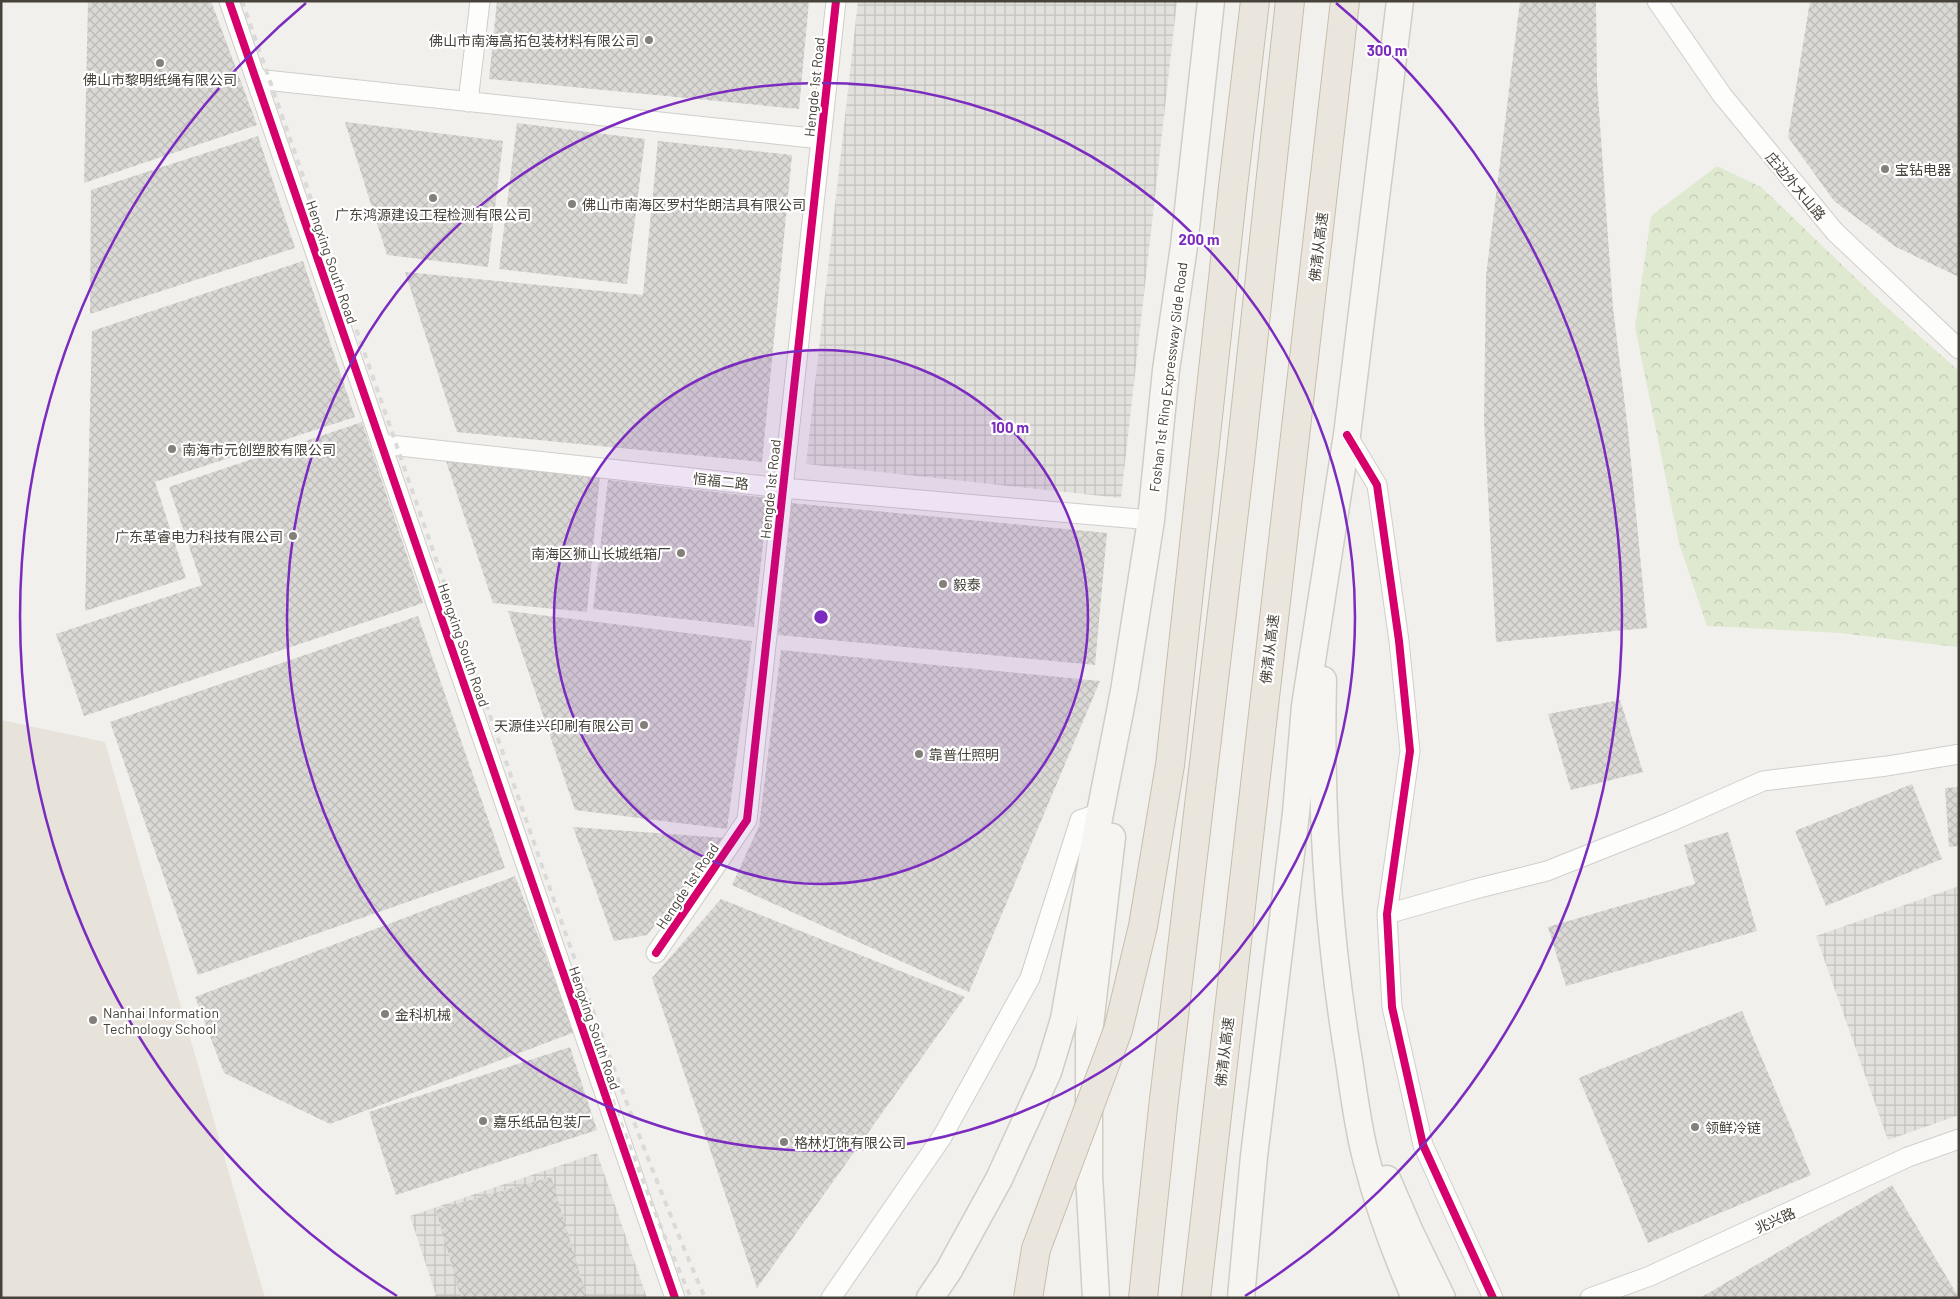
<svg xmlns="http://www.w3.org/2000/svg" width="1960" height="1299" font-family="Barlow,'Noto Sans SC',sans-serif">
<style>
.industrial{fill:url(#industrial-grid)}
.education{fill:#e7e3da}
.forest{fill:url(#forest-crowns)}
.building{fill:url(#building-cross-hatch)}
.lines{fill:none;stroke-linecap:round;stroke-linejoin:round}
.street-casing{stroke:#d0cecb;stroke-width:21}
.secondary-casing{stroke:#d0cdc5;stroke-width:29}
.highway-casing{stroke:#c7bdac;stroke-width:30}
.street{stroke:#fdfdfc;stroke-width:19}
.secondary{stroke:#f6f5f1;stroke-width:26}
.highway{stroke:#eae6dd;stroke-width:28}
.rail{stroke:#dadad9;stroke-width:4;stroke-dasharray:6 6;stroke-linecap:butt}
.highway-bridge-casing{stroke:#c7bdac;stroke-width:30;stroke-linecap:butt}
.highway-bridge{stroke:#eae6dd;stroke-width:28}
.cycleway-casing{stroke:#fff;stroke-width:11}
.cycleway{stroke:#d6006c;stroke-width:8}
.ring{fill:none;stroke:#7b2cbf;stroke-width:2.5}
.poi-dot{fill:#837f79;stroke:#fff;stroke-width:2}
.labels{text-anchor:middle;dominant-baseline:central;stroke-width:4.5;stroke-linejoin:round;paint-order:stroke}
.poi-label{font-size:14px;fill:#47423a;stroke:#fff;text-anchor:start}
.street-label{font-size:14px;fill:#47423a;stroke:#fff}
.centre{fill:#7b2cbf;stroke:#fff;stroke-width:2.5}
.ring-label{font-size:15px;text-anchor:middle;font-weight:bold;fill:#7b2cbf;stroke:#fff;stroke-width:4.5;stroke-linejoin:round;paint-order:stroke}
</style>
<defs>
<pattern id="industrial-grid" width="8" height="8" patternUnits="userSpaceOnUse" patternTransform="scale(1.25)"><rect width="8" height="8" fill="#e3e1dd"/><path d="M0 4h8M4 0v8" fill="none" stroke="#c4c2be"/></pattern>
<pattern id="forest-crowns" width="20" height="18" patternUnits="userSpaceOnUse" patternTransform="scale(1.25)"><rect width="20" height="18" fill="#dfe9d0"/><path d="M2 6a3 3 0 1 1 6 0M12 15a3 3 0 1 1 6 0" fill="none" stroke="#c1c9b3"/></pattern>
<pattern id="building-cross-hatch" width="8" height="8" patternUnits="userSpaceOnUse" patternTransform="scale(1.25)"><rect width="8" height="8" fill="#dbd9d6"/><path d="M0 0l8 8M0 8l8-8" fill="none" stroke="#bdbbb8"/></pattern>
</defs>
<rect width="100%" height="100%" fill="#f2f0ed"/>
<path class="industrial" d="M858 1H1177L1121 498 806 464Z
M1959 886V1115L1888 1140 1816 936Z
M597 1153 647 1298H430L436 1295 410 1216Z"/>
<path class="education" d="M1 720 105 742 265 1298H1Z"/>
<path class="forest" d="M1717 166 1761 187 1883 304 1959 371V645L1956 647 1840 633 1707 626 1679 543 1635 327 1651 216Z"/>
<path class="building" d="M88 1H211L257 125 84 183Z
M497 1H809L799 109 489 79Z
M1520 1H1596L1597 82 1613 308 1628 430 1647 628 1496 642 1484 420 1486 276Z
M1810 1H1959V277L1896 247 1834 201 1788 137Z
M345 122 503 141 488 267 387 255Z
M517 123 645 139 627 284 499 269Z
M258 136 295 248 90 314 91 190Z
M658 141 792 155 762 462 457 432 405 272 643 295Z
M303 261 355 417 155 482 186 578 85 611 92 331Z
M362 422 423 603 84 716 56 634 202 585 169 487Z
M446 461 600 475 587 612 493 603Z
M608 480 768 498 754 627 593 609Z
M791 503 1107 533 1095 665 778 635Z
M508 611 752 641 727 829 575 810Z
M418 616 505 868 198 975 110 722Z
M781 650 1100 681 969 992 732 885 759 826Z
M1620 700 1643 772 1571 790 1548 714Z
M1912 784 1942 859 1826 906 1795 831Z
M1959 787V846L1949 847 1945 788Z
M573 827 726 838 647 935 614 941Z
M1728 832 1757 931 1566 986 1548 927 1695 884 1684 845Z
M515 876 575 1032 330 1124 224 1073 195 997Z
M721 899 965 997 757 1288 652 978Z
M1742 1011 1811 1175 1648 1243 1579 1078Z
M570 1047 597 1130 396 1195 369 1112Z
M551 1177 587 1298H461L436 1210Z
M1892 1185 1959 1298H1700Z"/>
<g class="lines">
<defs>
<path id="street" d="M229 1 675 1298
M1657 1 1722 95 1835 232 1959 349
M256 79 821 139
M468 102 480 1
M1347 435 1377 485 1399 641 1410 751 1387 914 1392 1007 1423 1145 1493 1298
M381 444 783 488 1151 520
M1387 914 1475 889 1547 871 1670 822 1763 781 1887 766 1959 754
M656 953 747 820 836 1
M831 1298 942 1137 1030 978 1080 820 1100 813
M1590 1298 1650 1276 1908 1157 1959 1139"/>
<path id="secondary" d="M1323 680C1320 808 1328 935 1349 1061 1354 1095 1358 1129 1367 1162 1379 1209 1396 1254 1415 1298
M1387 1179 1410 1232 1442 1298
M930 1298 949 1270 999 1179 1048 1072 1064 1019 1100 813 1124 691 1151 520 1166 370 1184 246 1211 1
M1096 1298 1089 1175V1033L1112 837
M1241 1298 1254 1156 1296 813 1305 706 1347 435 1400 1"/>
<path id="highway" d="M1233 187 1255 1
M1143 1298 1163 1108 1240 461 1290 1
M1196 1298 1345 1"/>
</defs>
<use href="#street" class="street-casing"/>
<use href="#secondary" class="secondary-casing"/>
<use href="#highway" class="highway-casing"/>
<use href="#street" class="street"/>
<use href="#secondary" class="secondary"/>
<use href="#highway" class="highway"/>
<path class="rail" d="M228 1 534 881 616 1110 664 1235 691 1298
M242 1C324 236 406 472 487 707 556 905 622 1105 705 1298"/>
<defs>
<path id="highway-bridge" d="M1028 1298 1036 1249 1118 1030 1143 926 1170 765 1233 187"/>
</defs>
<use href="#highway-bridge" class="highway-bridge-casing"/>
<use href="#highway-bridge" class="highway-bridge"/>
<defs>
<path id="cycleway" d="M229 1 675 1298
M1347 435 1377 485 1399 641 1410 751 1387 914 1392 1007 1423 1145 1493 1298
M656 953 747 820 836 1"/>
</defs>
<use href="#cycleway" class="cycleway-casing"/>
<use href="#cycleway" class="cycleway"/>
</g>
<circle cx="821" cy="617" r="267" fill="#7b2cbf" fill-opacity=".12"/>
<g class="ring">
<circle cx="821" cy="617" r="267"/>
<circle cx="821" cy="617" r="534"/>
<path d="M397 1296A801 801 0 0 1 306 3M1336 3A801 801 0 0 1 1245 1296"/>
</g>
<g class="poi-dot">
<circle cx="649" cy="40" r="5"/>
<circle cx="160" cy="63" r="5"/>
<circle cx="1885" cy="169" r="5"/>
<circle cx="433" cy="198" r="5"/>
<circle cx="572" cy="204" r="5"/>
<circle cx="172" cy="449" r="5"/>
<circle cx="293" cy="536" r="5"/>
<circle cx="681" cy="553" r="5"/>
<circle cx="943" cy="584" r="5"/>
<circle cx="644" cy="725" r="5"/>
<circle cx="919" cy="754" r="5"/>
<circle cx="385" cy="1014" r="5"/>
<circle cx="93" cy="1020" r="5"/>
<circle cx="483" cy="1121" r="5"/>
<circle cx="1695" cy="1127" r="5"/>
<circle cx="784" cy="1142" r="5"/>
</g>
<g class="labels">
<g class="poi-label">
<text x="639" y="40" text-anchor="end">佛山市南海高拓包装材料有限公司</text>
<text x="160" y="79" text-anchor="middle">佛山市黎明纸绳有限公司</text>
<text x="1895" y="169">宝钻电器</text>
<text x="582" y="204">佛山市南海区罗村华朗洁具有限公司</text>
<text x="433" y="214" text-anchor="middle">广东鸿源建设工程检测有限公司</text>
<text x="182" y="449">南海市元创塑胶有限公司</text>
<text x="283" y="536" text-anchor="end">广东革睿电力科技有限公司</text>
<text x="671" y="553" text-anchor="end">南海区狮山长城纸箱厂</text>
<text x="953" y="584">毅泰</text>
<text x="634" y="725" text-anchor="end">天源佳兴印刷有限公司</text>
<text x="929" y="754">靠普仕照明</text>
<text x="103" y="1012">Nanhai Information<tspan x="103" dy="16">Technology School</tspan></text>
<text x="395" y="1014">金科机械</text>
<text x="493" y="1121">嘉乐纸品包装厂</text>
<text x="1705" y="1127">领鲜冷链</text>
<text x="794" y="1142">格林灯饰有限公司</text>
</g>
<g class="street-label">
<text transform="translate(814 87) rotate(-84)">Hengde 1st Road</text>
<text transform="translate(1796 186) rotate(50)">庄边外大山路</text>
<text transform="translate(1318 247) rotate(-83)">佛清从高速</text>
<text transform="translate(332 262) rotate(71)">Hengxing South Road</text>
<text transform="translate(1168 377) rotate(-83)">Foshan 1st Ring Expressway Side Road</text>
<text transform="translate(721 481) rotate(6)">恒福二路</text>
<text transform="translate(770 489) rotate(-84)">Hengde 1st Road</text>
<text transform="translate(464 645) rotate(71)">Hengxing South Road</text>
<text transform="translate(1269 649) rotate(-83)">佛清从高速</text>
<text transform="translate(687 886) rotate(-56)">Hengde 1st Road</text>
<text transform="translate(595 1028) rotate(71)">Hengxing South Road</text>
<text transform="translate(1224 1052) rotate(-83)">佛清从高速</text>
<text transform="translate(1775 1220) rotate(-24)">兆兴路</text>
</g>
</g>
<circle cx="821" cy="617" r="8" class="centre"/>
<g class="ring-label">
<text x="1387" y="56">300 m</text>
<text x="1199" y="245">200 m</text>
<text x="1010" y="433">100 m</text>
</g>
<rect width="1960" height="1299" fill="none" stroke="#47423a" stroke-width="5"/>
</svg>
